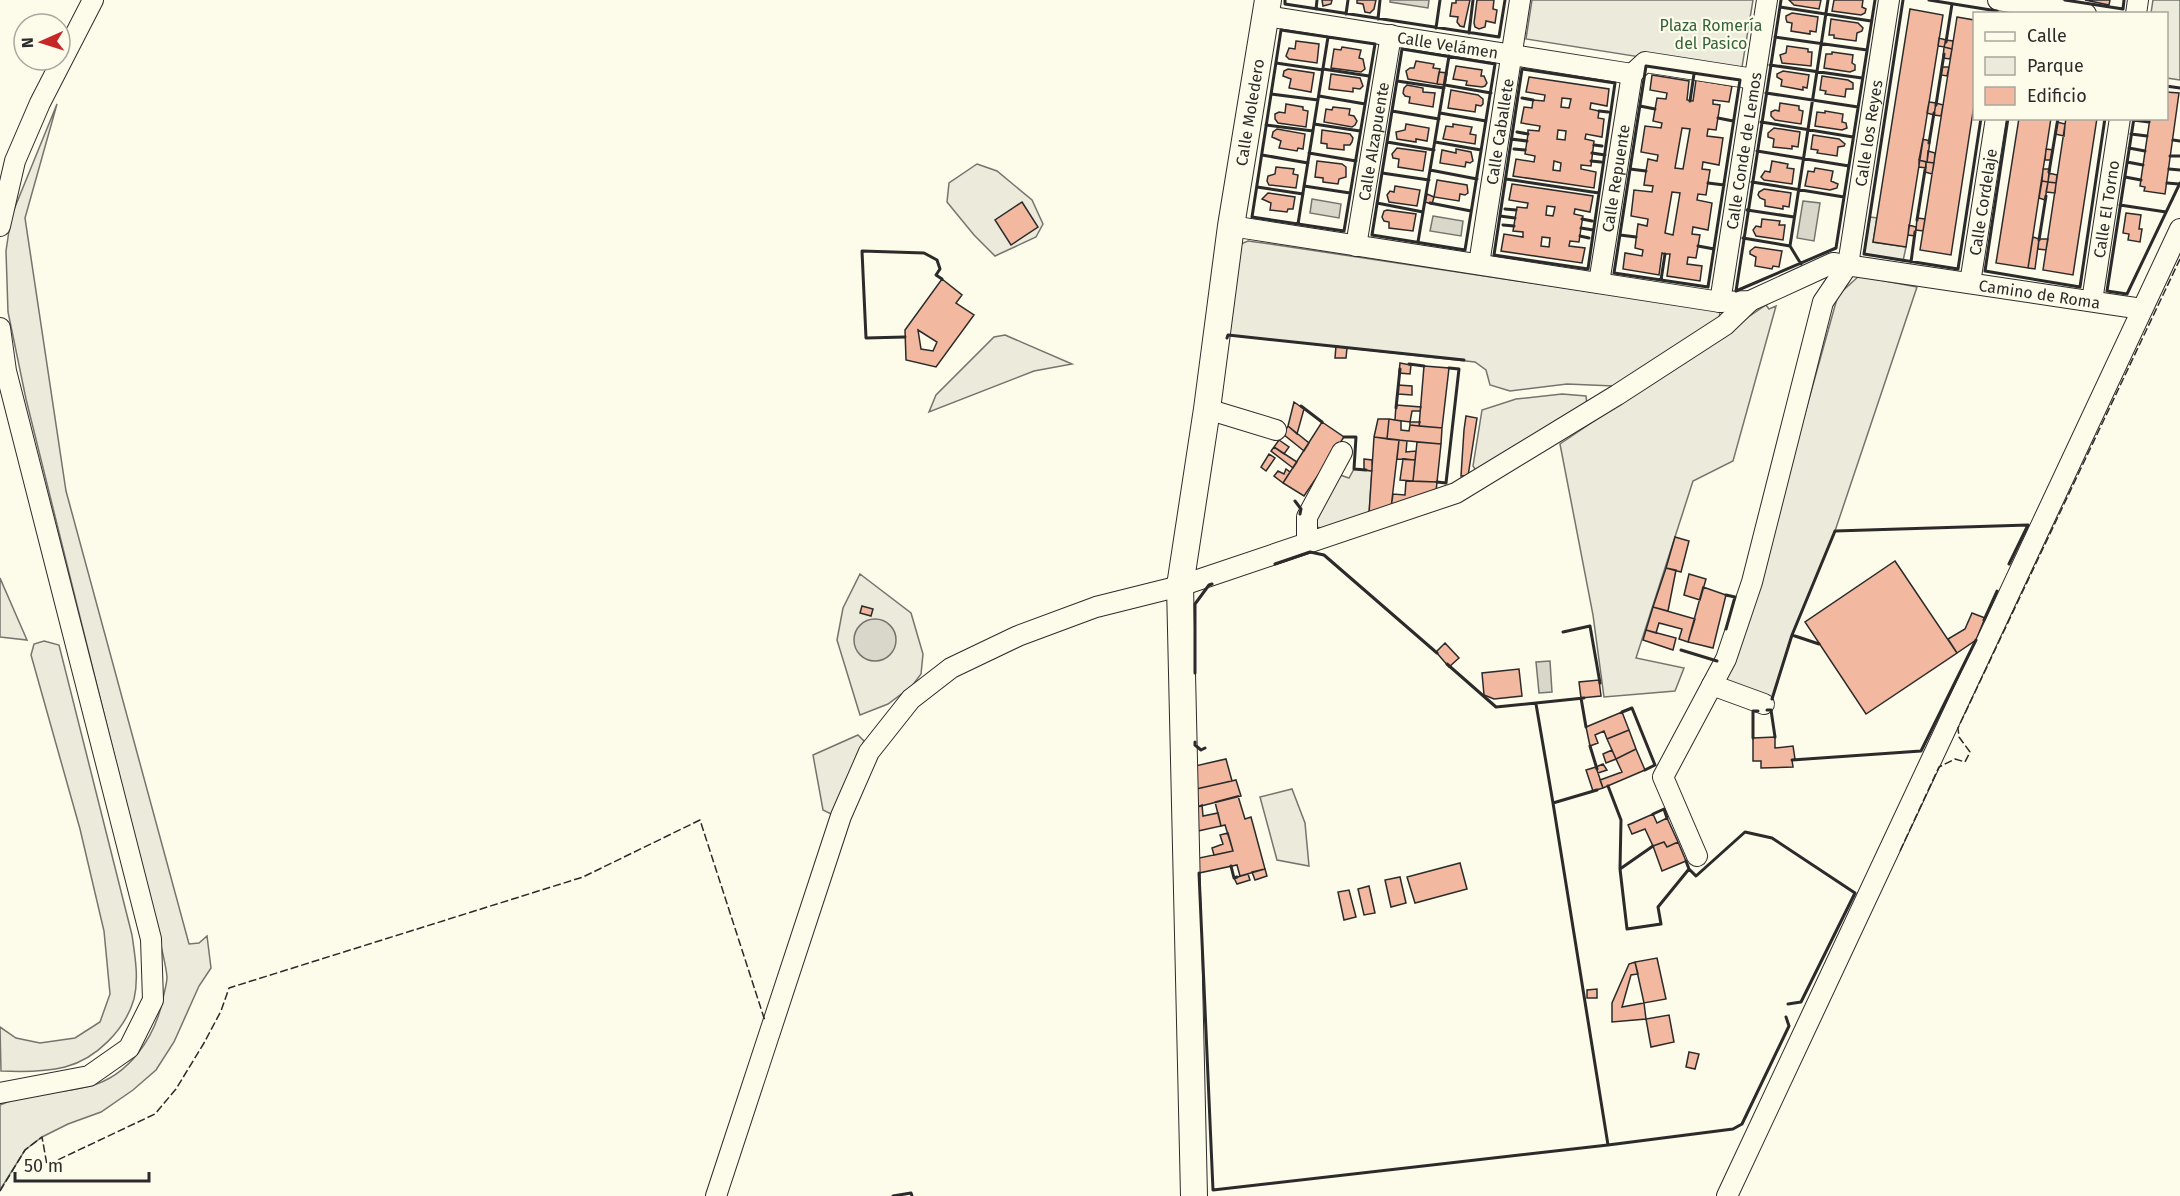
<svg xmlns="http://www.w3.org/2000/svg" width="2180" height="1196" font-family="'Fira Sans',sans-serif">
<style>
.green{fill:#ecebdb;stroke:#74746e;stroke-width:1.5}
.water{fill:#d8d7c9;stroke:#74746e;stroke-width:1.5}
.building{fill:#f2b8a0;stroke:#2b2b2b;stroke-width:1.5;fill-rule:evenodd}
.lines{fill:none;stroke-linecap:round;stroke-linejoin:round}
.minor-casing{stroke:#2b2b2b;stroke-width:22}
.major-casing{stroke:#2b2b2b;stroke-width:28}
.minor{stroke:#fdfbea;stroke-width:20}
.major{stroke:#fdfbea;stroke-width:26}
.fence{stroke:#2b2b2b;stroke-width:1.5;stroke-dasharray:8 3;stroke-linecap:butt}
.wall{stroke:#2b2b2b;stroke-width:3}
.labels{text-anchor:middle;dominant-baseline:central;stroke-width:4.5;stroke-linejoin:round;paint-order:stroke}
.park-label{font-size:16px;fill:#34623c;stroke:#fdfbea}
.street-label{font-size:16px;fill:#2b2b2b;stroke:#fdfbea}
</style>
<rect width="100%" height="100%" fill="#fdfbea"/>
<path class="green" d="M1532 0H1753L1741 73 1526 39Z
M2153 0H2180V80L2167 78 2166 14 2151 13Z
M57 104 25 218 66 491 189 944 199 943 207 936 211 968 199 986 174 1042 156 1070 133 1090 101 1112 68 1124 42 1137 25 1150 0 1190V1105C27 1092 60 1094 90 1086 129 1076 155 1037 163 999 164 992 167 984 167 977 166 965 162 952 160 940L26 399 8 312 6 251 11 217Z
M977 164 997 171 1032 200 1043 224 1036 237 995 256 974 235 947 202 949 183Z
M1870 217 1877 218 1873 242 1906 247 1903 261 1864 254Z
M1248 241 1263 243 1720 311 1719 320 1614 386 1567 384 1510 391 1490 385 1486 370 1475 362 1228 335 1236 246Z
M1859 276 1917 287 1835 531 1792 635 1772 699 1725 681 1756 589 1838 295Z
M1766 305 1769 309 1776 306 1733 461 1693 481 1636 658 1684 668 1675 691 1604 697 1593 615 1560 444Z
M1005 335 1072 364 1034 371 929 412 936 395 994 337Z
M1562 394 1586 396 1587 406 1477 472 1473 466 1482 410 1516 399Z
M1354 469 1372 471 1369 514 1322 528 1315 527 1318 508 1337 474 1349 478Z
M860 574 911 613 923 654 921 674 912 686 888 704 860 715 837 640 843 608Z
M0 578 27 640 0 637Z
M44 641 59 645 132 935C135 956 139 978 134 999 125 1030 96 1059 65 1067 45 1072 22 1072 1 1071L0 1027 16 1038 40 1043 75 1038 100 1022 110 994 104 931 80 829 31 655 34 644Z
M858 735 864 741 833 815 823 810 813 755Z
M1292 789 1305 823 1309 866 1277 860 1260 797Z"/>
<path class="water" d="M1390 0H1429L1428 8 1390 2Z
M1312 199 1341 204 1339 218 1310 213Z
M1803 201 1820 203 1814 241 1797 238Z
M1433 216 1463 221 1461 236 1430 231Z
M854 640a21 21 0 1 1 42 0a21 21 0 1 1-42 0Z
M1550 661 1552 692 1539 693 1536 662Z"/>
<path class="building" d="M1322 0H1332L1331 4 1323 6Z
M1357 0H1376L1374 9 1370 13 1365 12 1363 4 1357 3Z
M1456 0H1470L1464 27 1460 26 1457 22 1458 17 1450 16 1452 3H1456Z
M1477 0H1494L1493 9 1497 10 1495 23 1486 21 1485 27 1479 29 1475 27 1474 23Z
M1789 0H1821L1819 9 1794 5Z
M1834 0H1863L1862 7 1866 9 1865 13 1861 15 1832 11Z
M2085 0H2110L2109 5Z
M1910 9 1943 15 1906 247 1873 242Z
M1792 13 1818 17 1816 32 1810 31V34L1791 31 1792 23 1787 22 1786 19V16Z
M1957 17 1974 20V105L1951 255 1920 250Z
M1831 19 1858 23 1863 28 1862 31 1857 33 1856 41 1834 38V35H1829Z
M1939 38 1946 40 1944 47 1938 46Z
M1946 40 1953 41 1952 49 1944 47Z
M1296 41 1319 44 1317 63 1289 59 1286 56 1289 48 1295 49Z
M1787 46 1808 49V52H1812L1811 66 1782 63 1780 55 1786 53Z
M1342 47 1361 50 1359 58 1363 59 1365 69 1361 72 1331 68 1334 49 1341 50Z
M1944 47 1952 49 1950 59 1943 58Z
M1832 52 1853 55 1852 63 1855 65V70L1850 72 1824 68 1826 54H1832Z
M1416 61 1434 64 1433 68 1440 69 1437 84 1408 79 1406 71 1410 68H1414Z
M1456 66 1482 70 1481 76H1484L1487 83 1485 86 1482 87 1466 85 1467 81 1453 79Z
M1942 67H1949L1947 76 1941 75Z
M1288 69 1314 73 1311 92 1289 88 1291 79 1283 76 1284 71Z
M1783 71 1809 75 1807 88 1803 87V90L1781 86 1782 80 1777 77V74Z
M1439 72 1447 73 1445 85 1437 84Z
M1331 74 1360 78 1363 86 1360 89 1353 88V92L1329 89Z
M1652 75 1689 81 1687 100 1693 101 1696 80 1732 86 1729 102 1713 100V104L1720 105 1716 130 1708 129 1707 136 1723 138 1719 165 1703 162 1702 169 1710 170 1706 195 1698 194 1697 200 1712 203 1708 230 1693 227 1692 234 1700 235 1696 258 1688 257 1687 264 1702 266 1700 281 1667 276 1670 254H1665L1662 253 1659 275 1623 269 1625 253 1642 256 1643 250 1635 248 1638 224 1647 226 1648 219 1631 216 1634 190 1652 192 1653 186 1644 185 1646 171 1648 159 1657 161 1658 155 1641 152 1645 126 1661 128 1662 123 1653 121 1657 98 1666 99 1667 93 1650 90ZM1682 128 1690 129 1683 169 1675 168ZM1672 192 1680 193 1673 235 1665 233Z
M1822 76 1848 80 1853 83V89H1846L1845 97 1825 94 1826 91 1820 90Z
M1529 77 1609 89 1607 106 1591 103 1590 109 1599 111 1598 118 1604 119 1602 137 1586 134 1585 139 1594 141 1591 166 1581 165V169L1596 172 1594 188 1513 176 1516 159 1534 162 1535 156 1525 154 1528 134V130L1539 131 1540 126 1521 123 1524 107 1532 108 1533 100 1544 101 1545 95 1526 92ZM1562 98 1571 99 1569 108 1561 107ZM1558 130 1566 131 1565 140 1557 139ZM1554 161 1561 163 1560 171 1553 170Z
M1407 85 1423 88V92L1435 93 1433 107 1409 103 1410 97 1405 96 1403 93 1404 88Z
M1451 90 1478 95 1483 99V104L1481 106 1476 105 1475 112 1448 108Z
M2166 92 2179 93 2165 194 2144 191 2145 187 2140 186 2150 118H2166Z
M1929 102 1936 103 1934 115 1927 113Z
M1780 103 1799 106V110L1803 111 1801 124 1775 120 1771 116V112L1775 110 1779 111Z
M1936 103 1943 105 1941 116 1934 115Z
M1286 104 1303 107V110L1308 111 1306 127 1278 123 1275 119V114L1279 112 1285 113Z
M1333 107 1350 109 1349 115 1354 116 1357 121 1355 125 1352 127 1324 122 1326 109 1332 110Z
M1825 111 1843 114 1842 122 1846 123 1847 128 1842 130 1815 126 1817 112 1825 113Z
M2019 118H2051L2028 268 1996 263Z
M2066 118H2097L2073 275 2043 270Z
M2057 122 2065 124 2064 136 2055 134Z
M1406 124 1429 128 1427 141 1416 139V142L1397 139 1396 132 1405 130Z
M1453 124 1472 127 1470 134 1476 135 1475 144 1443 139 1446 126 1453 127Z
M1774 128 1800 132 1798 147 1792 146V149L1773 147 1774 139 1768 137V133Z
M1277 129 1305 134 1303 149 1298 148 1297 151 1279 148 1281 141 1272 137 1273 132Z
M1322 130 1350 134 1353 138 1352 142 1350 145H1344V150L1327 148V144L1321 143Z
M1813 135 1839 139 1845 144 1844 146 1838 147 1837 156 1817 153 1818 150 1811 149Z
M1923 139 1930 141 1927 162 1919 160Z
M1397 148 1426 152 1423 171 1398 167 1399 159 1393 158 1392 154Z
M1456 149 1471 152 1473 161 1470 163 1466 162 1465 167 1440 163 1442 150 1456 153Z
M2046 149 2053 150 2051 160H2045Z
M1928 151 1935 153 1934 163 1927 162Z
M1919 160 1926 162V168L1919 167Z
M1317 161 1342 164 1346 167V177L1339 179 1338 184 1323 182V178L1315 177Z
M1772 161 1788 164 1787 168 1794 169 1792 184 1764 180 1761 177 1765 171 1770 172Z
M1926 162 1934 163 1932 174 1925 172Z
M1276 167 1294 169 1293 174 1298 175 1296 188 1269 185 1267 181 1268 176 1275 174Z
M1815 168 1833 171 1831 181 1838 184 1837 188 1830 190 1805 186 1808 171 1814 172Z
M2043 169H2050L2048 182 2042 181Z
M2049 173 2057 175 2056 183 2048 182Z
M1437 180 1467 185 1468 193 1465 195 1460 194 1459 201 1434 197Z
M2042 181 2048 182 2045 200 2039 198Z
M2048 182 2056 183 2055 193 2046 192Z
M1512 184 1593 196 1590 212 1575 209 1574 214 1583 216 1581 228 1579 242 1570 241 1569 246 1585 248 1582 263 1501 251 1504 234 1523 237V232L1513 231 1517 207 1527 208 1528 203 1509 200ZM1547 206 1555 207 1553 216 1546 215ZM1542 237 1550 238 1549 247 1541 246Z
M1395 186 1420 190 1417 206 1389 202 1387 195 1390 191 1394 192Z
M1764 189 1791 193 1789 207 1783 206V209L1765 206V200L1760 198 1758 195 1759 192Z
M1268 193 1295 197 1293 209H1288L1287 212 1270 210 1271 203 1262 199Z
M1427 194 1434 197 1432 204 1425 202Z
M1022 202 1038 227 1011 245 995 220Z
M1387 210 1416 214 1413 231 1389 228V222L1384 221 1382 217 1384 211Z
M2126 213 2141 215 2139 229H2142L2140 242 2128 240 2129 234 2123 233Z
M1917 218 1925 219 1923 231 1916 230Z
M1762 219 1780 221 1779 225H1785L1783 240 1756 236 1753 230 1756 226 1761 227Z
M1909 225 1916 227 1915 236 1908 235Z
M2033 237 2039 239 2035 269 2028 268Z
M2039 239H2048L2046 250 2038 249Z
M1755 247 1782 251 1779 267 1773 266 1772 269 1755 266 1756 257 1750 254V251Z
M942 279 962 295 956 303 974 315 936 367 906 360 905 330ZM918 330 937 342 933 351 921 349Z
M1336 346 1347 348 1346 358H1335Z
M1400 363 1411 365 1410 374 1399 373Z
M1424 366 1449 368 1442 428 1419 426Z
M1398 385 1412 386V395L1398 394Z
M1294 402 1304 409 1297 434 1288 426Z
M1396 405 1421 407 1420 411H1412L1410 422 1395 420Z
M1466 416 1477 418 1468 476H1461L1464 430Z
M1378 419H1389L1387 439 1374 437Z
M1389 419 1401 421V430L1409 431 1410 425 1442 428 1441 444 1387 439Z
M1322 422 1344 437 1304 496 1283 483Z
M1410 422H1420L1419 426 1410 425Z
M1288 426 1309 443 1304 451 1283 434Z
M1374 437 1399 440 1391 508 1369 514Z
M1279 440 1289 447 1284 454 1274 447Z
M1399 440 1407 441 1406 452 1416 451 1415 460 1397 459Z
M1417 442 1441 444 1437 482 1413 481Z
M1274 447 1297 462 1293 468 1271 451Z
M1269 454 1275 458 1266 471 1261 467Z
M1364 459 1372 460V471L1364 470Z
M1403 459 1415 460 1413 481 1400 480Z
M1286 469 1290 472 1283 483 1274 476 1278 471 1284 474Z
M1406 481 1437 482 1436 492 1391 508 1393 494 1405 495Z
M1675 537 1689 541 1681 572 1666 568Z
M1895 561 1957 653 1866 714 1805 622Z
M1666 568 1676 570 1668 611 1653 607Z
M1689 574 1706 579 1700 600 1684 595Z
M1703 587 1726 595 1713 648 1688 642Z
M862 606 873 609 871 616 860 613Z
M1653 607 1695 619 1688 642 1679 639 1682 629 1659 623 1656 633 1646 630Z
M1972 613 1985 618 1976 640 1957 653 1948 639 1965 629Z
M1646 630 1676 638 1673 650 1643 640Z
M1445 643 1459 658 1449 667 1436 652Z
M1519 669 1522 696 1494 699 1484 695 1482 673Z
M1599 680 1601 696 1581 698 1579 682Z
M1622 712 1629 730 1607 739 1604 731 1595 735 1598 743 1590 746 1586 727Z
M1629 730 1636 749 1616 759 1607 739Z
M1775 737V748L1793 746 1795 759 1792 760 1793 767 1761 768V761H1753V738Z
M1636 749 1645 770 1603 788 1600 780 1622 772 1616 759Z
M1612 750 1616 759 1606 763 1603 754Z
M1226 759 1232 781 1196 789 1195 766Z
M1603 764 1607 770 1598 773 1596 767Z
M1596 767 1603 788 1593 791 1586 770Z
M1236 780 1241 796 1197 807 1196 789Z
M1238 796 1245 819 1251 817 1265 869 1240 876 1237 865 1199 873V858L1233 851 1225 825 1221 826 1215 802Z
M1202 805 1203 816 1218 813 1221 826 1198 831 1197 807Z
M1653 814 1657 823 1667 818 1678 842 1667 847 1664 842 1653 846 1645 829 1632 834 1628 825Z
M1228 833 1233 851 1214 855 1212 848 1223 844 1220 835Z
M1664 842 1667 847 1678 842 1686 861 1662 871 1653 846Z
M1460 863 1467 889 1415 903 1407 877Z
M1265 869 1267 876 1255 880 1252 872Z
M1248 874 1250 880 1237 884 1234 878Z
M1400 877 1406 903 1391 907 1385 880Z
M1369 886 1375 913 1364 915 1358 889Z
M1349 890 1356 917 1344 920 1338 892Z
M1657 958 1666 999 1644 1003 1635 962Z
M1635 962 1638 974 1631 975 1622 1007 1644 1003 1646 1019 1612 1022V1003L1629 964Z
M1597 989V998H1587V990Z
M1669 1015 1674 1042 1651 1047 1646 1019Z
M1689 1052 1699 1054 1695 1069 1686 1067Z"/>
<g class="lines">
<defs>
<g id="minor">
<path d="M1998 0 2086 14"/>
<path d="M2136 14 2138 0"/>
<path id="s1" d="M1266 16 1632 74"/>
<path d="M1632 74 1645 62 1754 79"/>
<path d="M0 226 15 161 40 103 93 0"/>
<path id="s2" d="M1231 226 1720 302 1750 301 1833 263 2142 309"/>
<path id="s3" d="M1356 246 1391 35"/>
<path id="s4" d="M1479 264 1520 0"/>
<path id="s5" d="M1599 283 1632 74"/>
<path id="s6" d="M1970 283 1996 118"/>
<path id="s7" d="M2092 301 2120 118"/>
<path id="s8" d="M1720 302 1767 0"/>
<path d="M0 328 6 371 151 939 153 1000 129 1048 89 1076 0 1093"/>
<path d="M1207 409 1276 430"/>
<path d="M1307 543V517L1342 452"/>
<path d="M1712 685 1764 704"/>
<path id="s9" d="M1697 856 1663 777 1726 659 1752 582 1823 302 1848 265 1889 0"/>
<path d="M716 1196 841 816 869 752 911 699 951 668 1018 636 1096 607 1180 586 1456 493 1617 395 1725 325 1750 301"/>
<path d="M1727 1196 2180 229"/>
</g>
<g id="major">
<path id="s10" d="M1194 1196 1180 586 1207 409 1231 226 1268 0"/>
</g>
</defs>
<use href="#minor" class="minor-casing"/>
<use href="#major" class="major-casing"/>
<use href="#minor" class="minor"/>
<use href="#major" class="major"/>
<path class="fence" d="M1900 851 1939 767 1955 759 1965 762 1970 752 1959 737 1958 728 2180 259
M0 1191 25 1150 42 1137 47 1165 155 1114 176 1089 204 1043 221 1011 229 988 583 877 700 820 765 1021"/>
<path class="wall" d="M1285 0V4L1499 37 1505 0
M1781 0 1736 291 1836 248 1875 0
M1903 0 1864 254 1958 269 1981 118
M1929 0 1997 11 1996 14
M2065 0 2123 9 2124 0
M1780 7 1871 21
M1316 9 1317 0
M1346 14 1348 0
M1378 19 1380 0
M1436 28 1440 0
M1281 30 1375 44 1344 231 1252 217Z
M1469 33 1473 0
M1775 37 1867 50
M1946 42 1952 4
M1402 49 1495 64 1465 250 1372 235Z
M1276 63 1323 70
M1770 65 1862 78
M1646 66 1740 80 1708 287 1614 273Z
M1323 69 1369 76
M1522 69 1615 83 1588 269 1494 255Z
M1397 81 1444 88
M1445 85 1491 93
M2166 86 2180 88
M1766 93 1858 107
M1271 94 1318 100
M1319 96 1365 104
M1522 98 1533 100
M1690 101 1694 74
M1936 105 1944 54
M1640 106 1655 109
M1392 111 1439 119
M1599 111 1608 112
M1440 113 1486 121
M1718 118 1733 121
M2008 118 1985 271 2080 287 2105 118
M2134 118 2107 291 2127 294 2180 183
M2133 120 2149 122
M1761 122 1853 137
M1314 124 1360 131
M1266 125 1313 131
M1517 132 1528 134
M2131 134 2147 136
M1511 139 1527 141
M2173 140 2180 141
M1387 142 1434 150
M1435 142 1481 150
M1929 143 1934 113
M1594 145 1602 146
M2129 148 2145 151
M1514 149 1525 150
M1757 151 1849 166
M1309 153 1356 161
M1592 153 1605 155
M1262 155 1308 163
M2170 156H2180
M1591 161 1601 162
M2127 162 2143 165
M1630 169 1646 171
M2169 169 2180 170
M1430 170 1477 179
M2049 172 2058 118
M1382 173 1429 180
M2125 177 2141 180
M1506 179 1599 193
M1752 182 1844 197
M1708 183 1724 185
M2167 183 2179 184
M1304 186 1350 193
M1257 187 1303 194
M1377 203 1423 212
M1430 203 1471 211
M2120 205 2166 212
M1505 209 1516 210
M1747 210 1794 217
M1500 216 1515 218
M1582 219 1592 221
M1917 220 1925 170
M1298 224 1328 37
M1503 225 1514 226
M1581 228 1593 230
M1620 235 1636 237
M1580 236 1589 238
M1743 238 1790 246
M2039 240 2046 196
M1418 242 1449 56
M1698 246 1714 249
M1911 262 1915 232
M1801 264 1790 246 1828 0
M1661 280 1665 254
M905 337 866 338 862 251 924 253 937 260 940 269 936 275 942 279
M1227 338 1228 335 1464 360
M1409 364 1424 366
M1301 406 1322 422
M1396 408 1400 369
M1344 437H1356L1354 469 1366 470
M1437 482 1446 483 1459 369 1449 368
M1295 501 1301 509 1300 514
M1275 564 1310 552 1324 555 1437 653
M1984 620 1997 591
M1726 629 1735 597 1726 595
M1563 632 1590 626 1600 683
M1819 644 1792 635 1835 531 2028 525 2009 564
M1681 650 1717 661
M1447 664 1496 707 1584 698
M1195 673V604L1209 585 1212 584
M1581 698 1586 727
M1772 699 1792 635
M1536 704 1553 803 1597 790
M1767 710H1771L1775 737
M1622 712 1632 708 1655 765 1645 770
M1753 738V711H1758
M1195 742V745L1201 750 1205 748
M1590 746 1597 769
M1792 760 1921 751 1976 640
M1608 786 1621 820 1620 869 1627 929 1661 924 1658 907 1689 869 1686 861
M1653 814 1664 809 1667 818
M1231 866 1234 878 1237 877
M1620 869 1653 846
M1689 869 1696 876 1745 832 1772 838 1855 893 1801 1002 1788 1004
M1199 873 1213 1190 1608 1145 1553 803
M1608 1145 1733 1129 1742 1124 1789 1026 1786 1017
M893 1196 911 1193 912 1196"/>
</g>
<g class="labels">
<g class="park-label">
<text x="1711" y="25">Plaza Romería<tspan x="1711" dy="18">del Pasico</tspan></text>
</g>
<g class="street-label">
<text stroke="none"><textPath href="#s1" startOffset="184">Calle Velámen</textPath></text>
<text stroke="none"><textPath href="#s10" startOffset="1089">Calle Moledero</textPath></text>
<text stroke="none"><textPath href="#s4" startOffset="134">Calle Caballete</textPath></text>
<text stroke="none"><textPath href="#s9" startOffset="768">Calle los Reyes</textPath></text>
<text stroke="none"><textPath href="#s3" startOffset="106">Calle Alzapuente</textPath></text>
<text stroke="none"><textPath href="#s8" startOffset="153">Calle Conde de Lemos</textPath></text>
<text stroke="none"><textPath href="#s5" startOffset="106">Calle Repuente</textPath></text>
<text stroke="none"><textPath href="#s6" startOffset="82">Calle Cordelaje</textPath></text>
<text stroke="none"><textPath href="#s7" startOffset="93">Calle El Torno</textPath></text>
<text stroke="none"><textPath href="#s2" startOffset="825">Camino de Roma</textPath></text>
</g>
</g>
<rect x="1973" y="12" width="195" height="108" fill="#fdfbea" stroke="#a9a89e" stroke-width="1.5"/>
<rect x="1985" y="32" width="30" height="9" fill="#fdfbea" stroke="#a9a89e" stroke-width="1.5"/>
<text x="2027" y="42" font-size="18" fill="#2b2b2b">Calle</text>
<rect x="1985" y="57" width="30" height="18" fill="#ecebdb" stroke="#a9a89e" stroke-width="1.5"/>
<text x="2027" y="72" font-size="18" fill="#2b2b2b">Parque</text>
<rect x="1985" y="87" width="30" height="18" fill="#f2b8a0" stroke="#a9a89e" stroke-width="1.5"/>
<text x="2027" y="102" font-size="18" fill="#2b2b2b">Edificio</text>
<g transform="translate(42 42) rotate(267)"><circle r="28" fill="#fdfbea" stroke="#a9a89e" stroke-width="1.5"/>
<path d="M0-4.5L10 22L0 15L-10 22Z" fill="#c62828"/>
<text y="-9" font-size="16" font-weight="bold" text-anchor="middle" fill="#2b2b2b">N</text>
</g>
<path d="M15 1172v9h134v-9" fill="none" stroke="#2b2b2b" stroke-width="3"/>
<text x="24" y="1172" font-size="18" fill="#2b2b2b" stroke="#fdfbea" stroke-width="4.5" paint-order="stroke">50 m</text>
</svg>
